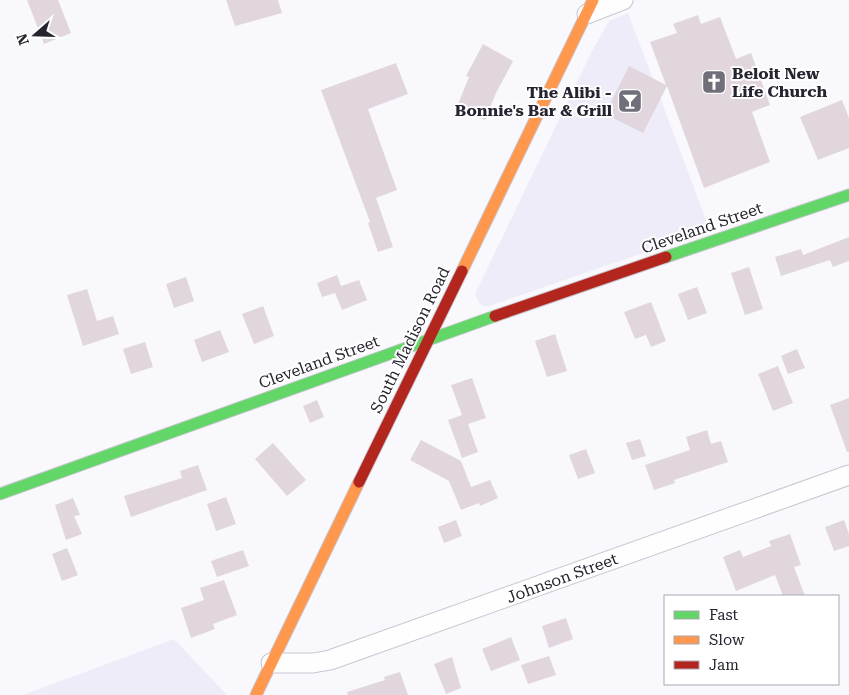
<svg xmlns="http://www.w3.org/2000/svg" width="849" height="695" font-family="'Roboto Serif',serif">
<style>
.built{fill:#eeecf8}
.building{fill:#e1d6de}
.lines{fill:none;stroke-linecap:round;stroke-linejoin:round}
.street-casing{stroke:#c8c6cf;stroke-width:21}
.fast-casing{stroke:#c8c6cf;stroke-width:13}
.slow-casing{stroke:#c8c6cf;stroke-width:13}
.jam-casing{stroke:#c8c6cf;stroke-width:13}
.street{stroke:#fefeff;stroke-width:19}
.fast{stroke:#63d668;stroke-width:11}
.slow{stroke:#ff974d;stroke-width:11}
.jam{stroke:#b3261e;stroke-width:11}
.labels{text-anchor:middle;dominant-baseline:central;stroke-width:4;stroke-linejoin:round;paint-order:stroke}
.poi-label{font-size:16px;font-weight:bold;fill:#272431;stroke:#fff;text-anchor:start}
.street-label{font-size:16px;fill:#272431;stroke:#fff}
</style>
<rect width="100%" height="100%" fill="#f9f8fd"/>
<path class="built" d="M628 13 710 230 486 307 480 304 475 294 592 51 609 21Z
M174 639 227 695H23Z"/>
<path class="building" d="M27 0H58L71 33 44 44Z
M226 0H278L282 13 235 26Z
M698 15 701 24 720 17 736 59 751 53 770 105 752 112 770 162 704 188 667 86 643 133 605 114 629 66 666 85 650 42 677 33 673 24Z
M483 44 513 61 496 93 485 120 456 109 469 77 466 76Z
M396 63 408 94 368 109 397 190 376 198 393 247 378 252 368 223 370 222 321 90Z
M842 100 849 118V148L818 160 800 117Z
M849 237V261L833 267 830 260 781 276 775 257 801 249 803 255Z
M749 267 763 309 745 315 731 273Z
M337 275 341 286 359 280 367 300 342 310 335 293 322 297 317 283Z
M186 277 194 301 174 308 166 284Z
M697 287 707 313 688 320 678 294Z
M87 289 97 321 113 316 119 334 83 346 67 295Z
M651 302 666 341 651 347 646 335 635 339 624 312Z
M263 306 274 336 254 344 242 314Z
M220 330 229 352 202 362 194 340Z
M555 334 567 371 547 377 535 341Z
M145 342 153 367 131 374 123 349Z
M797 349 805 368 788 374 781 356Z
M778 366 793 403 773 411 758 374Z
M472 378 486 418 468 424 478 452 462 458 448 420 462 415 451 385Z
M849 398V452H847L830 405Z
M317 400 324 417 310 423 303 406Z
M707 430 711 444 721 441 728 462 674 480 675 483 654 490 645 465 690 450 686 437Z
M640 439 646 456 632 460 626 443Z
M421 440 461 461 471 487 490 480 498 498 480 506 479 503 461 510 449 481 410 460Z
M273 443 306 480 287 496 255 459Z
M586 449 595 473 578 479 569 455Z
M198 465 207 490 131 517 124 496 182 478 180 471Z
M226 497 236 524 216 531 207 504Z
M73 498 80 515 74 516 82 534 66 540 55 505Z
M456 520 462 536 444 543 438 527Z
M844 520 849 534V546L834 551 825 527Z
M790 534 801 565 794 567 805 596H783L775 575 736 591 723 557 740 550 743 557 771 546 769 541Z
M67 548 78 575 62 581 52 554Z
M243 550 249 566 217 577 211 561Z
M224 580 237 615 213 624 215 629 191 638 181 608 204 600 200 588Z
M566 618 573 639 549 648 542 626Z
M511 637 520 660 491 671 482 649Z
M549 656 556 675 528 684 521 665Z
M452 657 461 688 446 694 434 664Z
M400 672 408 695H348L347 692 385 680 384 677Z"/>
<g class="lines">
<defs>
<path id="street" d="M587 14 623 0
M271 663H313L330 660 849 475"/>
<path id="fast" d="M666 257 849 195
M0 494 495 316"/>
<path id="slow" d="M462 271 593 0
M256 695 359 482"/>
<path id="jam" d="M495 316 666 257
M359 482 462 271"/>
</defs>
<use href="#street" class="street-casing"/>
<use href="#fast" class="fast-casing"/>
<use href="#slow" class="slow-casing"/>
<use href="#jam" class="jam-casing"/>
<use href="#street" class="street"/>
<use href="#fast" class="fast"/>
<use href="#slow" class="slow"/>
<use href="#jam" class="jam"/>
</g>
<defs>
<symbol id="church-square" viewBox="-11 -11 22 22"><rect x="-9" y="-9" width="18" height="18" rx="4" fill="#706e78" stroke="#fff"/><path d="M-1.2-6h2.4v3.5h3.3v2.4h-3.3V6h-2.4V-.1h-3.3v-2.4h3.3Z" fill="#fff"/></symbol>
<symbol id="bar-square" viewBox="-11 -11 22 22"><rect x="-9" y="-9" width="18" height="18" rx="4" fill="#706e78" stroke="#fff"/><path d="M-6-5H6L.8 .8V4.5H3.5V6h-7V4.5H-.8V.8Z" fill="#fff"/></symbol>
</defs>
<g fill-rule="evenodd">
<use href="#church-square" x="700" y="68" width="28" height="28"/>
<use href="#bar-square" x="616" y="87" width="28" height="28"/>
</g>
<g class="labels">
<g class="poi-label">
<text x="732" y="73">Beloit New<tspan x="732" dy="18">Life Church</tspan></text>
<text x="612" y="92" text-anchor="end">The Alibi -<tspan x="612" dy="18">Bonnie's Bar &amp; Grill</tspan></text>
</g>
<g class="street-label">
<text transform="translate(702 228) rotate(-19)">Cleveland Street</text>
<text transform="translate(410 340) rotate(-64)">South Madison Road</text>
<text transform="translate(319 362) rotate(-20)">Cleveland Street</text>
<text transform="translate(562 578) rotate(-20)">Johnson Street</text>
</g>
</g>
<rect x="664" y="595" width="175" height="90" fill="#ffffff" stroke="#a9a7ad"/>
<rect x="674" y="611" width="25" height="8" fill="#63d668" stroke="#a9a7ad"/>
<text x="709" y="620" font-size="15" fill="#272431">Fast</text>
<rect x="674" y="636" width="25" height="8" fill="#ff974d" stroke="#a9a7ad"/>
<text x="709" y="645" font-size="15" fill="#272431">Slow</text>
<rect x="674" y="661" width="25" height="8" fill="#b3261e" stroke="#a9a7ad"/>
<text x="709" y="670" font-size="15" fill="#272431">Jam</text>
<g transform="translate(35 35) rotate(250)" stroke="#ffffff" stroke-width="4" paint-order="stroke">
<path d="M0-4L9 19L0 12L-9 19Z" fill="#272431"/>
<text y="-8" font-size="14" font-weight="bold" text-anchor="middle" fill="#272431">N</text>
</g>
</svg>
